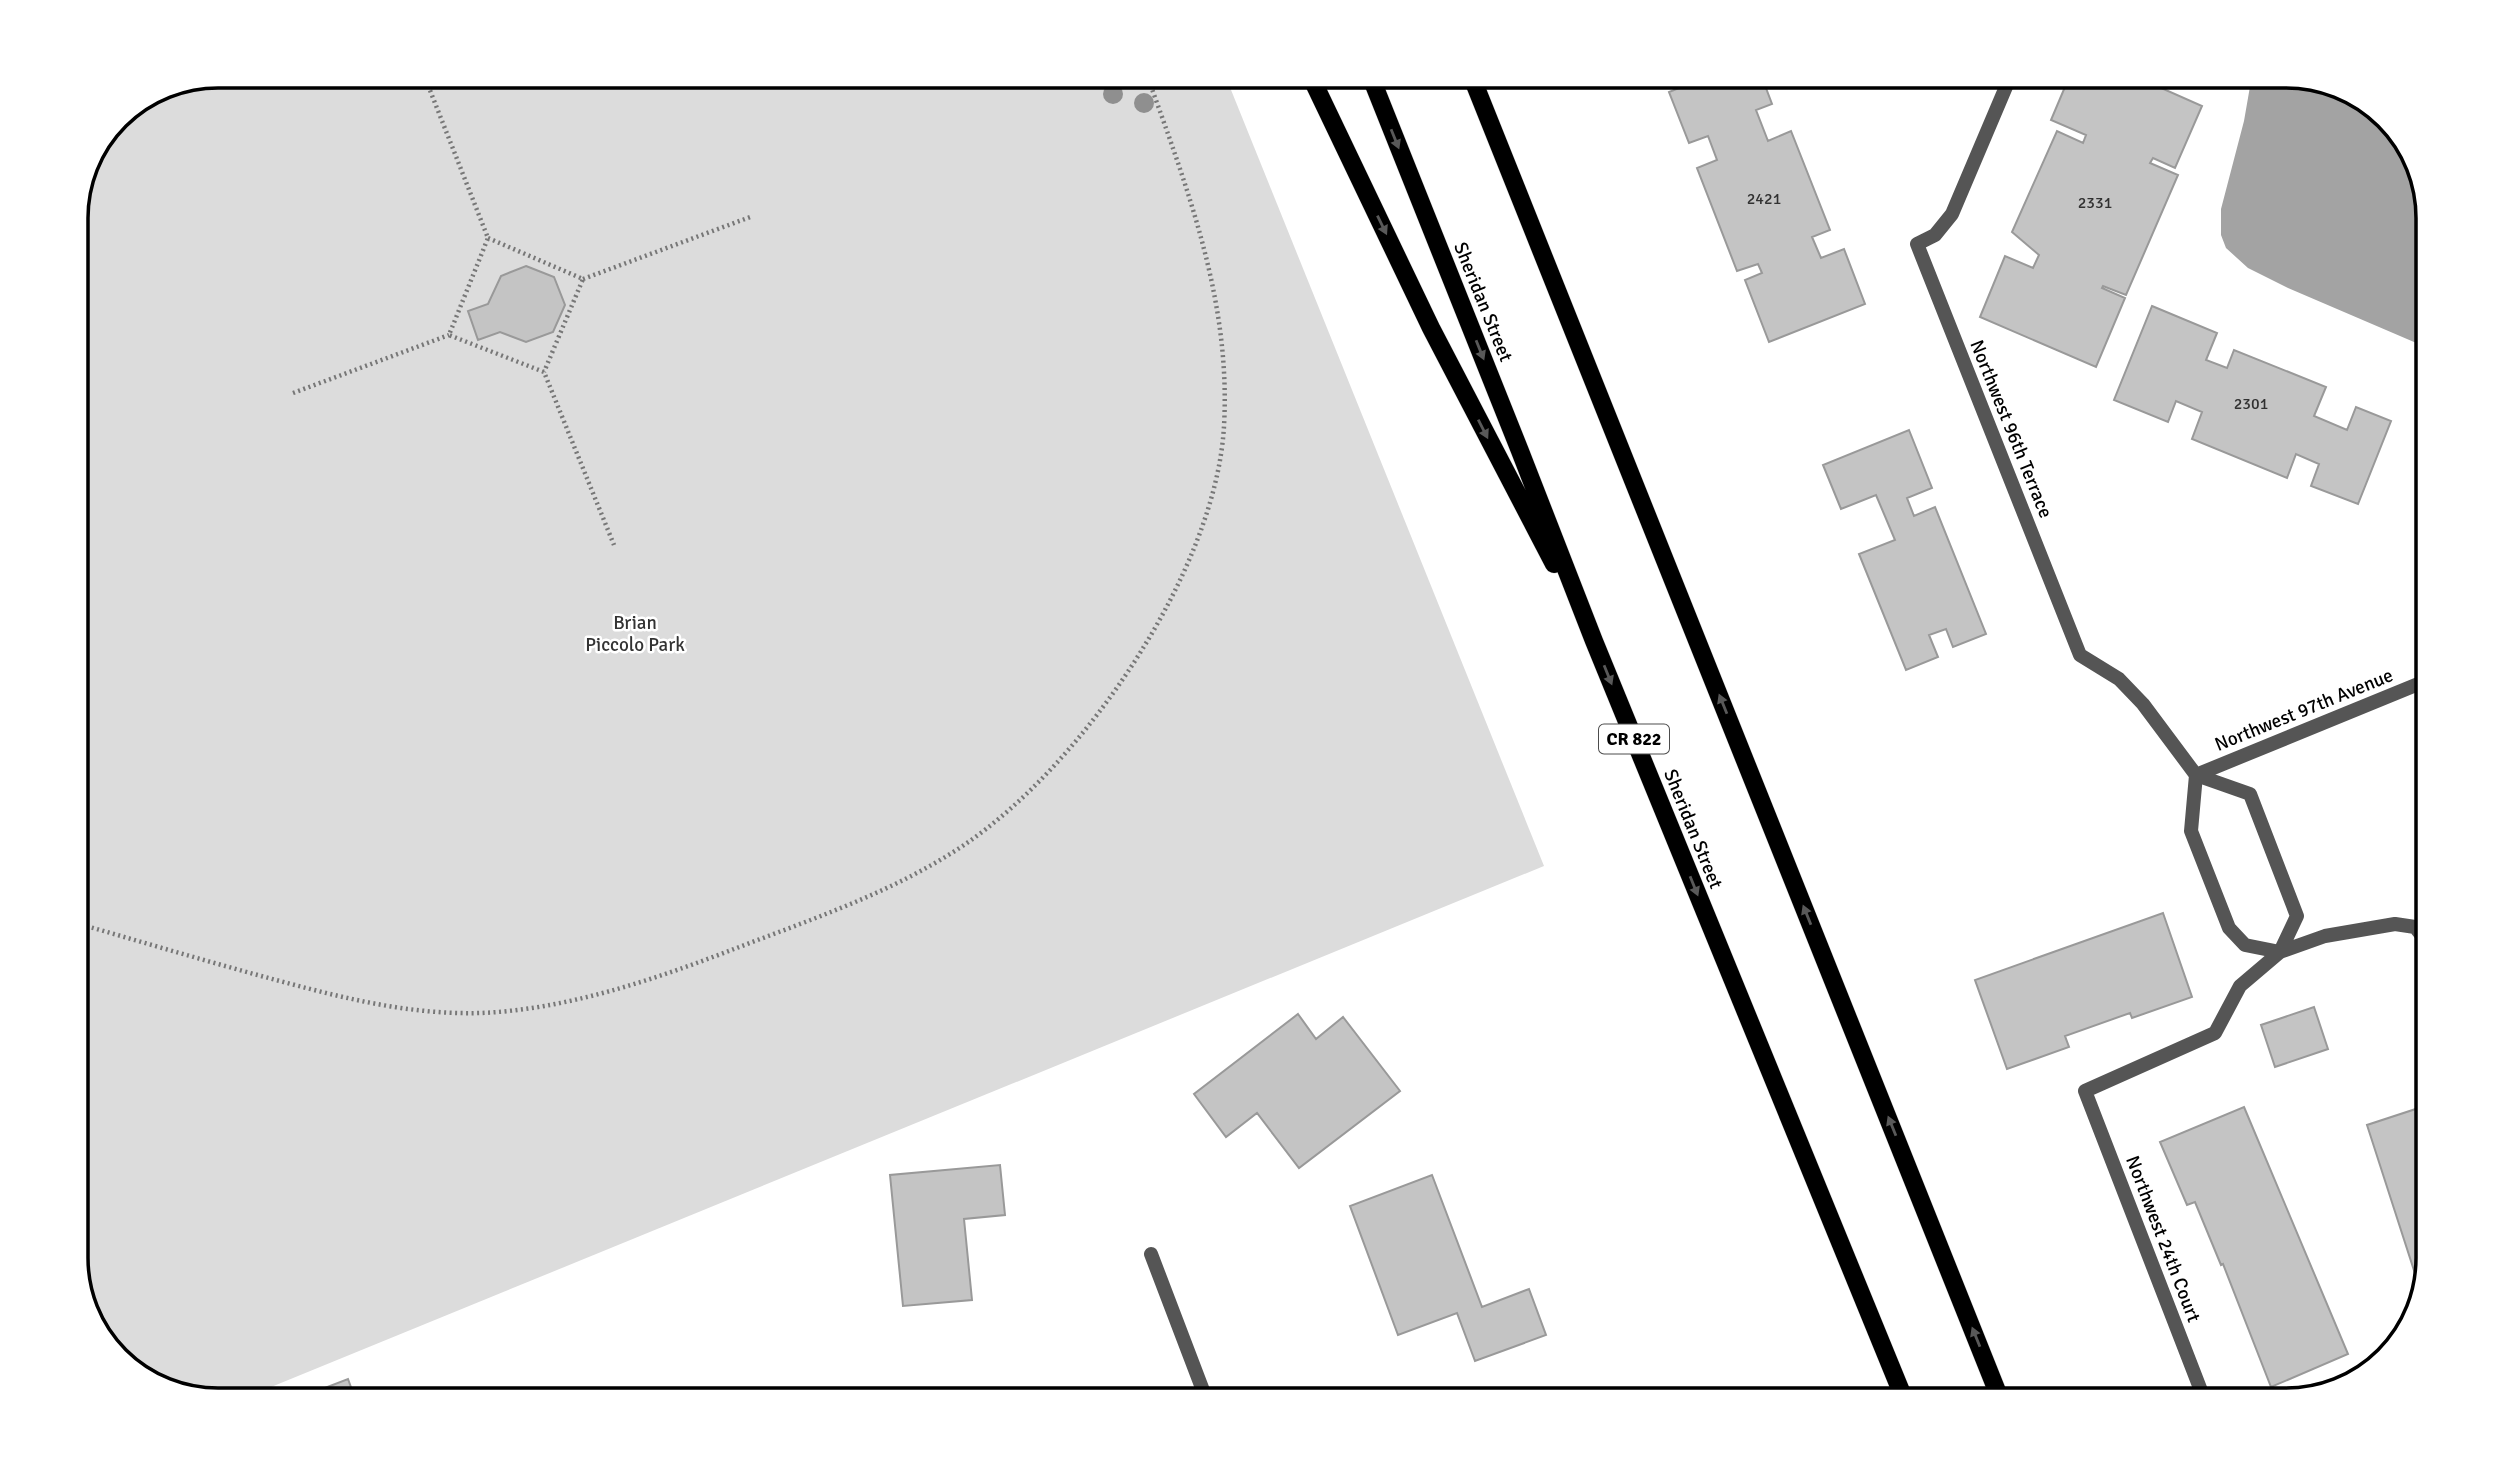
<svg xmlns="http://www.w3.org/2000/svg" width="2503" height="1476" font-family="Signika,sans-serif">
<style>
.green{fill:#dcdcdc}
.water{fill:#a3a3a3}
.building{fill:#c4c4c4;stroke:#999;stroke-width:2}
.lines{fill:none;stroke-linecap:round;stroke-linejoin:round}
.primary-casing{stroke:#dbdbdb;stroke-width:19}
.path{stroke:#777;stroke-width:4.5;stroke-dasharray:2 3.5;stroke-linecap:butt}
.minor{stroke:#555;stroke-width:14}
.primary{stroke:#000;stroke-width:18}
.tree{fill:#8f8f8f}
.oneway{fill:#595959}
.labels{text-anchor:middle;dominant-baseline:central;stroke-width:5;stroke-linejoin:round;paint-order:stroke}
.number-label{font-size:16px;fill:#313131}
.shield{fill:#fff;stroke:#4c4c4c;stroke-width:2}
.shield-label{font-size:18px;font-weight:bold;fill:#000}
.street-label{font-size:19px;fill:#000;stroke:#fff}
.park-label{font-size:19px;fill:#333;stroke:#fff}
.rim{fill:none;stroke:#000;stroke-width:3.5}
</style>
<rect width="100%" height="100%" fill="#fff"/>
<path class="green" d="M218 75H1225L1544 866 237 1401H218L147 1382 99 1337 76 1267V209L86 163 117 117 163 86Z"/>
<path class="water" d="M2252 75H2285L2356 94 2408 146 2427 209 2428 348 2288 288 2248 268 2226 248 2221 235V209L2244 121Z"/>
<path class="building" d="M1711 75H1761L1772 104 1756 110 1768 141 1791 131 1830 230 1812 237 1821 258 1844 249 1865 304 1769 342 1745 280 1762 273 1758 264 1737 271 1697 168 1717 160 1708 136 1689 143 1669 92Z
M2070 75H2132L2202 106 2175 168 2153 158 2150 163 2178 175 2126 295 2103 286 2102 288 2125 298 2096 367 1980 317 2005 256 2033 268 2039 255 2012 232 2057 131 2083 143 2086 135 2051 120Z
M526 266 554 277 565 305 553 332 526 342 500 332 478 340 468 311 488 304 501 276Z
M2152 306 2217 333 2206 360 2227 368 2234 350 2326 387 2314 416 2347 430 2356 407 2391 421 2358 504 2311 486 2319 464 2296 454 2287 478 2192 439 2202 412 2176 401 2168 422 2114 400Z
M1909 430 1932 488 1907 498 1914 516 1935 507 1986 634 1953 647 1946 629 1929 635 1938 657 1906 670 1859 554 1895 540 1876 495 1841 509 1823 465Z
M2163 913 2192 997 2132 1018 2130 1013 2065 1036 2069 1047 2007 1069 1975 980Z
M2314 1007 2328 1049 2275 1067 2261 1025Z
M1298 1014 1316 1039 1343 1017 1400 1091 1299 1168 1257 1113 1226 1137 1194 1094Z
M2428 1105V1259L2420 1289 2367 1125Z
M2244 1107 2348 1354 2271 1387 2223 1264 2221 1265 2195 1202 2187 1205 2160 1142Z
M1000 1165 1005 1215 964 1219 972 1300 903 1306 890 1175Z
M1432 1175 1482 1307 1529 1289 1546 1335 1475 1361 1457 1313 1398 1335 1350 1206Z
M348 1379 356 1401H291Z"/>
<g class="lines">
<defs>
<path id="primary" d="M1310 75 1431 328 1554 564
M1370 75 1520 451 1594 641 1905 1401
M1471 75 2001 1401"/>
</defs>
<use href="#primary" class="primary-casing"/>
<path class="path" d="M424 75 488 238 449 335 544 372 614 545
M488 238 583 279 544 372
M583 279 753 216
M293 393 449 335
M76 923C142 942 209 962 276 980 343 998 410 1015 480 1013 565 1010 656 979 734 949 812 919 894 892 964 845 1083 765 1216 571 1224 426 1231 302 1188 190 1147 75"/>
<path class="minor" d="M2011 75 1952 214 1935 235 1917 244 2080 655 2119 679 2143 704 2196 775
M2196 775 2250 794 2297 916 2280 952 2245 945 2229 928 2191 831Z
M2196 775 2428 680
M1151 1254 1207 1401
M2205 1401 2085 1091 2215 1033 2240 986 2280 952 2325 936 2395 924 2415 927 2428 943"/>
<use href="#primary" class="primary"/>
</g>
<g class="tree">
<circle cx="1113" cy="94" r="10"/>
<circle cx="1144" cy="103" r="10"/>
</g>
<defs><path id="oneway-solid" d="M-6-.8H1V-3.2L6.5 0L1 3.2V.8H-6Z" transform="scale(1.75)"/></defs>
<g class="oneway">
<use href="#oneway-solid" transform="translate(1395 139) rotate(68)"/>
<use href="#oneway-solid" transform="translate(1382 225) rotate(64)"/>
<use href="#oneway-solid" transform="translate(1480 350) rotate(68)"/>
<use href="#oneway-solid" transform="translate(1483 429) rotate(63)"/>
<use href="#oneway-solid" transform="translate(1608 675) rotate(68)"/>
<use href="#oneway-solid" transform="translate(1723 704) rotate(-112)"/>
<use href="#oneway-solid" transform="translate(1694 886) rotate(68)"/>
<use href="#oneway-solid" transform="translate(1807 915) rotate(-112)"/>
<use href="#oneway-solid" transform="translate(1892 1126) rotate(-112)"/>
<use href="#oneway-solid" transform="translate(1976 1337) rotate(-112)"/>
</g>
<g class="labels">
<g class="number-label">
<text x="1764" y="199">2421</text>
<text x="2095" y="203">2331</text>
<text x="2251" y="404">2301</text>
</g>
<rect class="shield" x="1599" y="724.5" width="70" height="29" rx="5"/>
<g class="shield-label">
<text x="1634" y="739">CR 822</text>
</g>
<g class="street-label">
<text transform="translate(1483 302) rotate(68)">Sheridan Street</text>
<text transform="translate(2011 429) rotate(68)">Northwest 96th Terrace</text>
<text transform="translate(2304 710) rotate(-22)">Northwest 97th Avenue</text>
<text transform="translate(1693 829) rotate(68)">Sheridan Street</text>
<text transform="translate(2163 1239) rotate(69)">Northwest 24th Court</text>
</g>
<g class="park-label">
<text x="635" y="623">Brian<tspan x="635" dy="22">Piccolo Park</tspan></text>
</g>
</g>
<path d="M0 0H2503V1476H0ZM218 88H2286A130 130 0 0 1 2416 218V1258A130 130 0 0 1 2286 1388H218A130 130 0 0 1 88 1258V218A130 130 0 0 1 218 88Z" fill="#fff" fill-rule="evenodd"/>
<path class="rim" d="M218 88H2286A130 130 0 0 1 2416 218V1258A130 130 0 0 1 2286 1388H218A130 130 0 0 1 88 1258V218A130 130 0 0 1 218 88Z"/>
</svg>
